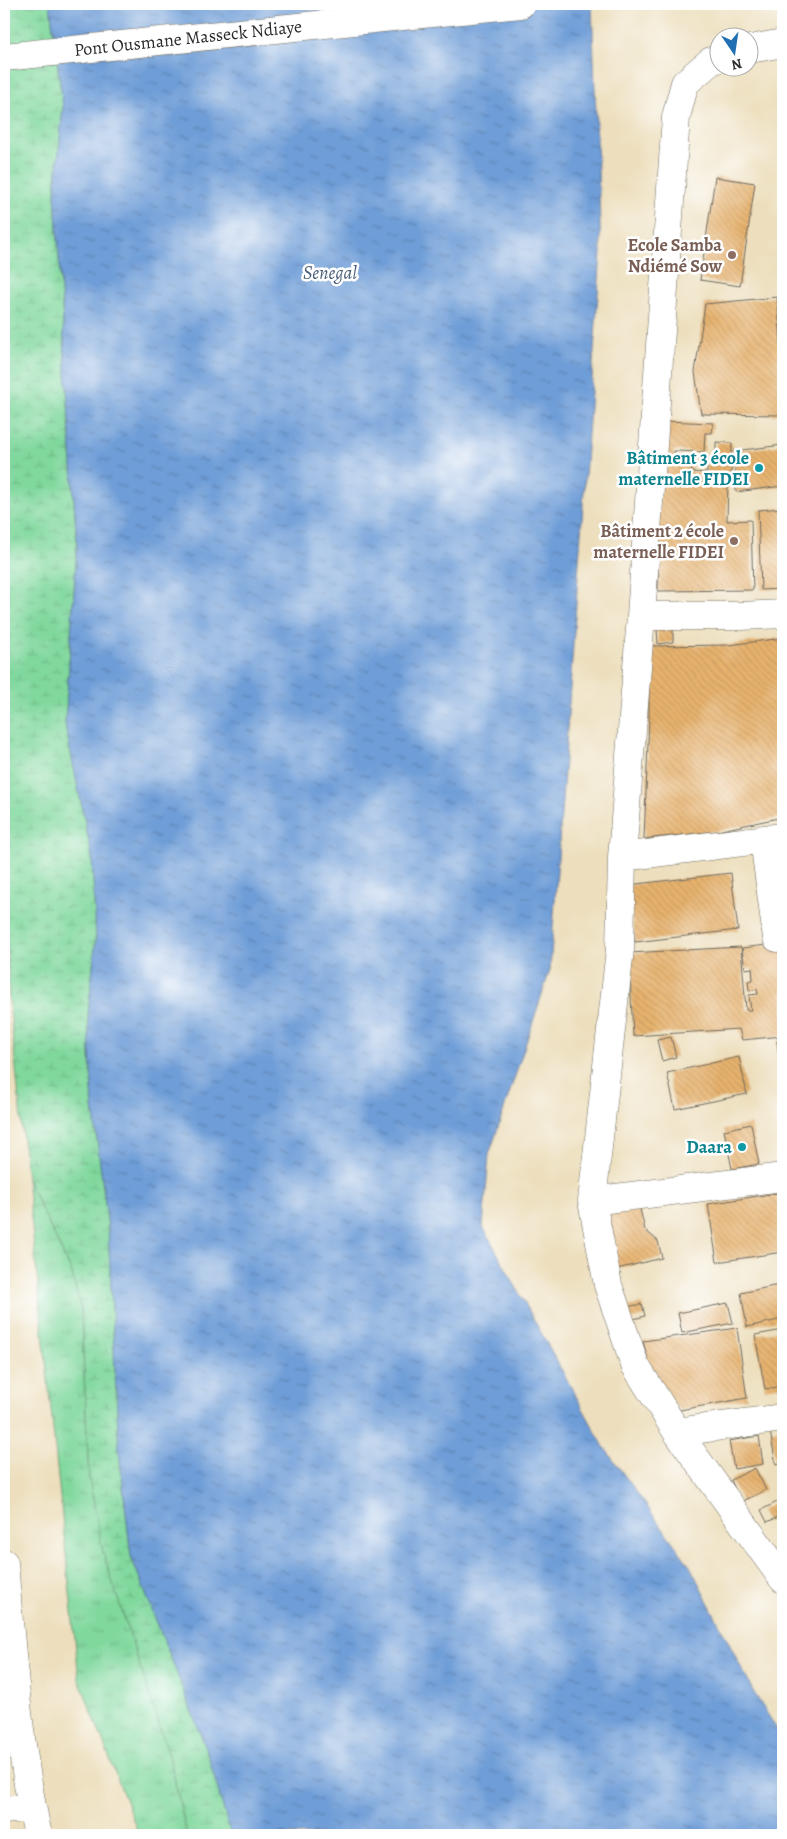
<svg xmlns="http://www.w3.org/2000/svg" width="787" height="1839" font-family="Alegreya,serif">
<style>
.grass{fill:url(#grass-tufts);stroke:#568264}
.wetland{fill:url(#wetland-marsh);stroke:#568264}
.water{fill:url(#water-ripples);stroke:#4c6481}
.building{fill:url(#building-back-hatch)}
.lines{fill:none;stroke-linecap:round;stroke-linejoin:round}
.minor-casing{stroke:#6f6a5e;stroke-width:29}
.minor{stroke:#fff;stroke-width:28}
.education-dot{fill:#8d6e63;stroke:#fff;stroke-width:2}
.culture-dot{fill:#0f9aa8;stroke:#fff;stroke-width:2}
.labels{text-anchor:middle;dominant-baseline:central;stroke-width:5;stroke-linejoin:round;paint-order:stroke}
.street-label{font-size:18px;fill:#2b2b2b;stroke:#fff}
.education-label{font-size:18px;font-weight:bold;fill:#785e54;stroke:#fff;text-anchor:end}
.culture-label{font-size:18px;font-weight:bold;fill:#0d838f;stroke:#fff;text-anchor:end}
.water-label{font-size:19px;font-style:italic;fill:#495e78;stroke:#fff}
</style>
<defs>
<pattern id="grass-tufts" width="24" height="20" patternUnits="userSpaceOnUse" patternTransform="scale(1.25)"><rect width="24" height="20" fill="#80d89d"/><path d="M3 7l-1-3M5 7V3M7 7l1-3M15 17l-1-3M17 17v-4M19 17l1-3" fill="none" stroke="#6fba87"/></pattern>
<pattern id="wetland-marsh" width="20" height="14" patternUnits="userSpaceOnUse" patternTransform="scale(1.25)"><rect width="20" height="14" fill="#80d89d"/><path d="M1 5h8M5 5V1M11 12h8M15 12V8" fill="none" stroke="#6fba87"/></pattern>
<pattern id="water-ripples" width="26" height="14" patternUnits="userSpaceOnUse" patternTransform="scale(1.25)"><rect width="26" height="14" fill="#6e9dd7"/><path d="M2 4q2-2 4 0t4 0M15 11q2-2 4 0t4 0" fill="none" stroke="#5b80af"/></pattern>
<pattern id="building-back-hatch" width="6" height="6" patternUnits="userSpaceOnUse" patternTransform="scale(1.25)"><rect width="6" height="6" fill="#e7b26d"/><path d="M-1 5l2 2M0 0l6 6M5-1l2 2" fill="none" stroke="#c6995f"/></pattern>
</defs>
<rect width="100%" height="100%" fill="#fff"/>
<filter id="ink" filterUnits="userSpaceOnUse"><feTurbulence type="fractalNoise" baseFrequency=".02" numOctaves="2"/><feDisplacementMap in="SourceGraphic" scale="10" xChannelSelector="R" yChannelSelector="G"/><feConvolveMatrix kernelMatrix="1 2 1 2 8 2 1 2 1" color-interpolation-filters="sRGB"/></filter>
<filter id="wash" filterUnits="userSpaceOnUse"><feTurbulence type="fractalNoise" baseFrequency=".0096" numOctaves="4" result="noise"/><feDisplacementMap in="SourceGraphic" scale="20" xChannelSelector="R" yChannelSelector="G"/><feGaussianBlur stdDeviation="1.12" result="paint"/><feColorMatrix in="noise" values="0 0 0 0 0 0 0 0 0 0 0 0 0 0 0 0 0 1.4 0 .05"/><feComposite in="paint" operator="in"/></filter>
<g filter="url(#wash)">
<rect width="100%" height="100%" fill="#eddfbd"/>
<path class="grass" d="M27 1179 71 1270 81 1308 89 1478 169 1755 187 1835H139L79 1679Z"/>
<path class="wetland" d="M4 4H50L63 107 55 193 77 547 65 724 92 857 96 938 88 1015 93 1107 108 1227 119 1451 131 1556 206 1748 231 1835H187L169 1755 103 1553 89 1478 81 1308 71 1270 27 1179 9 1000 4 861Z"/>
<path class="water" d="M50 4H592L601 252 550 970 489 1155 483 1227 604 1447 690 1566 753 1691 783 1739V1835H231L206 1748 131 1556 119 1451 108 1227 93 1107 88 1015 96 938 92 857 65 724 77 547 55 193 63 107Z"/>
<g id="blocks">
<path class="building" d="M715 177 755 183 740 286 700 280Z
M777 297 783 364V415L701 414 695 372 705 304Z
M663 421 713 423 712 433H705L704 452 674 451V465L692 466 691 472 707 473V460H716V442L732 443 731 483H728L727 521 751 520 753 590 658 591 659 520Z
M783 445V486L736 492 734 451Z
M783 508V589L761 590 758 510Z
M657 629H673V642L658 644Z
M783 638V817L717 831 644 839 649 719V646L729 645Z
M731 873 738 930 635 942 628 885Z
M783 943V1036L742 1040 739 1029 633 1036 629 953 741 947 746 1010H751L749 995 758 994 757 989 749 991 748 981 753 980 752 968 745 969 742 948Z
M671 1037 676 1057 662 1061 657 1040Z
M783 1040V1085H782L777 1041Z
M739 1057 747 1094 675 1109 667 1073Z
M751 1124 759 1164 732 1169 724 1130Z
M777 1193 783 1236V1252L717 1262 708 1204Z
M639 1205 645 1230 658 1241 662 1258 617 1269 604 1214Z
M783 1284V1319L747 1327 741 1293Z
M728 1303 733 1323 682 1333 678 1313Z
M642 1304 645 1316 630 1320 627 1307Z
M737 1328 747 1398 680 1410 654 1382 643 1341Z
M783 1330V1386L765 1389 755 1335Z
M783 1429V1463L776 1465 770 1431Z
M759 1436 763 1464 734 1469 729 1441Z
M755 1468 766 1490 741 1502 731 1480Z
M779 1501 783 1515 767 1522 761 1510Z"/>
</g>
</g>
<g filter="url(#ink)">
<use href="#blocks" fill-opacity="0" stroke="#6f6a5e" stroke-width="1"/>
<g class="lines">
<defs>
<path id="minor" d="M750 49 783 43
M4 57 521 4
M720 58 711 61 685 83 676 117 641 616 622 857 620 949 592 1201 608 1285 635 1365 677 1432 783 1579
M641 616H741L783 614
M764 839 777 938
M622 857 783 837
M592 1201 783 1177
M677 1432 783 1418
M4 1563C12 1654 18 1746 38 1835
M4 1810 32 1807"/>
</defs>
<use href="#minor" class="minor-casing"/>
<use href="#minor" class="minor"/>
</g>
</g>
<g class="education-dot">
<circle cx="732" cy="255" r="5"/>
<circle cx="734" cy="541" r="5"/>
</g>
<g class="culture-dot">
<circle cx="759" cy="468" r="5"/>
<circle cx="742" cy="1147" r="5"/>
</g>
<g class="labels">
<g class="street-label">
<text transform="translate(188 38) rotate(-6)">Pont Ousmane Masseck Ndiaye</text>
</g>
<g class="education-label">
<text x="722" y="245">Ecole Samba<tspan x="722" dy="21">Ndiémé Sow</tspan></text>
<text x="724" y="531">Bâtiment 2 école<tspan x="724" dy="21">maternelle FIDEI</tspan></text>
</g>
<g class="culture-label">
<text x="749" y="458">Bâtiment 3 école<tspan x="749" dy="21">maternelle FIDEI</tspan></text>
<text x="732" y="1147">Daara</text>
</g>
<g class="water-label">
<text x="330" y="273">Senegal</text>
</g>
</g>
<rect width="787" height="1839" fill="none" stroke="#fff" stroke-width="20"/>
<g transform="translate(734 52) rotate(167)"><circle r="24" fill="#ffffff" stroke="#aaaaaa"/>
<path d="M0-4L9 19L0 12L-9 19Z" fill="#1f6fb2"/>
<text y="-8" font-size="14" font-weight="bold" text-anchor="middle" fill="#2b2b2b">N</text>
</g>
</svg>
